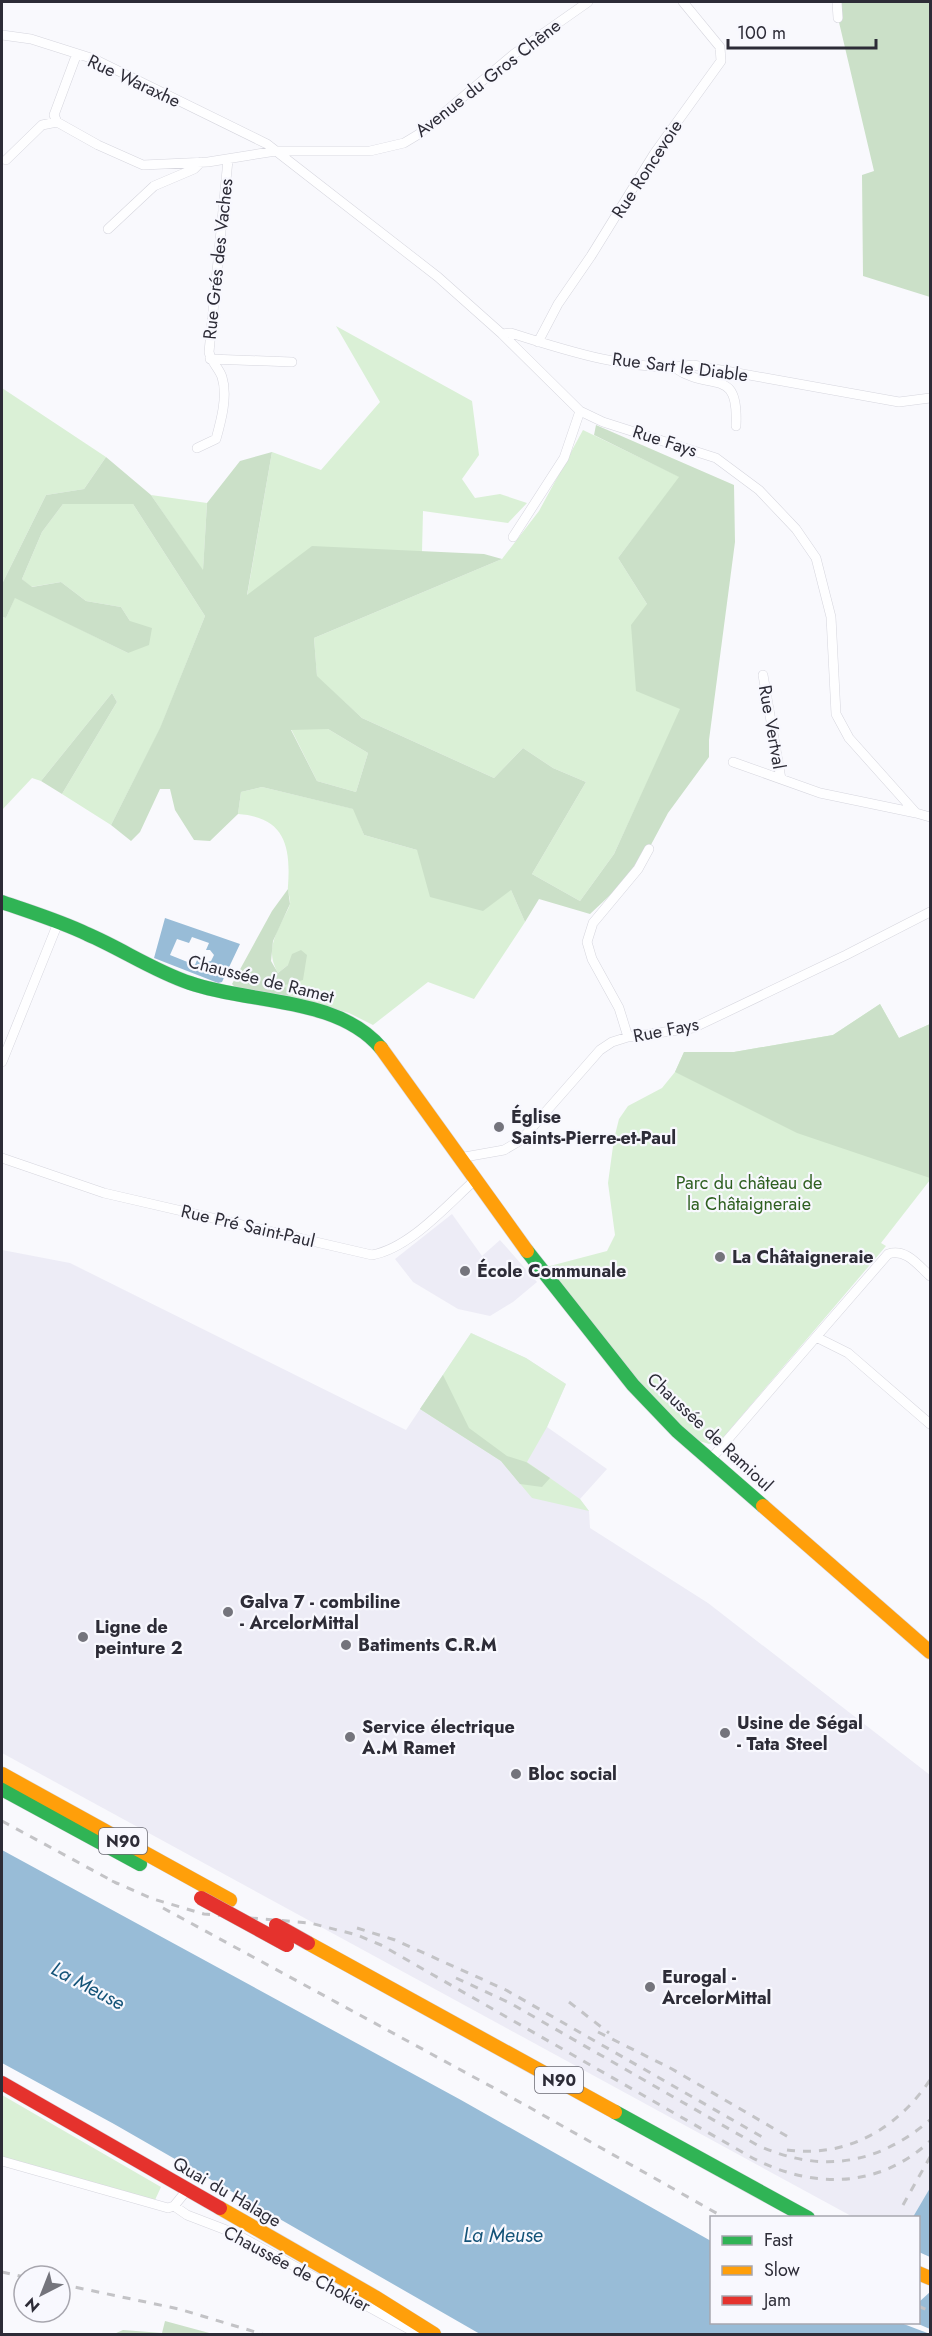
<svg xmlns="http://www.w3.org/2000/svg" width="932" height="2336" font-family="Jost,sans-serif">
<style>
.built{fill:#edecf6}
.green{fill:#daf0d6}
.forest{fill:#cbe0c8;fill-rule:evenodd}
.water{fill:#98bcd7;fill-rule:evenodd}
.pier{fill:#f9f9fd}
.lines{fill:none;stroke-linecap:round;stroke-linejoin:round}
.street-casing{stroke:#d6d6de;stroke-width:10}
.fast-casing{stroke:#d6d6de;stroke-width:15}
.slow-casing{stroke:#d6d6de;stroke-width:15}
.jam-casing{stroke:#d6d6de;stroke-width:15}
.street{stroke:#fefeff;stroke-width:9}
.fast{stroke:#30b455;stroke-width:14}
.slow{stroke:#ff9f0a;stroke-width:14}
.jam{stroke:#e5322d;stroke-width:14}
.rail{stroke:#c3c3c6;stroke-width:3;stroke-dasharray:8 8;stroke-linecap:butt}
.jam-bridge-casing{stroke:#c8bbbd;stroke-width:15;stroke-linecap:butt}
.jam-bridge{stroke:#e5322d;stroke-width:14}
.poi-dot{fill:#74747c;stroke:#f8f8fe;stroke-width:2}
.labels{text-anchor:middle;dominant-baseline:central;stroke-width:4.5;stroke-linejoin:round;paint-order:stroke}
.shield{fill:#f8f8fe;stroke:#6a6973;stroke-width:1.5}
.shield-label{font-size:16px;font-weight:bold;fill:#2d2c37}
.street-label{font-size:18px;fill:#2d2c37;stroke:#f8f8fe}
.poi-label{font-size:18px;font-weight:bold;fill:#2d2c37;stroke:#f8f8fe;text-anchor:start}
.park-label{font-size:18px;fill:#2e5f20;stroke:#f8f8fe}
.water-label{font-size:20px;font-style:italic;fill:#145378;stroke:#f8f8fe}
</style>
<rect width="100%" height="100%" fill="#f9f9fd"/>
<path class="built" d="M452 1214 482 1256 500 1240 537 1282 513 1302 490 1316 458 1309 413 1282 395 1259Z
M2 1250 70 1263 406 1430 471 1333 526 1358 566 1384 547 1427 607 1469 580 1499 589 1511 590 1528 708 1603 930 1775V2257L919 2252 918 2218 853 2217 2 1753Z"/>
<path class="green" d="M336 326 472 401 479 455 462 479 475 498 500 494 527 503 508 523 423 511 422 552 384 550 247 596 272 452 321 470 380 402Z
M2 388 106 457 84 489 46 495 2 584Z
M583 430 680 477 618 558 647 604 681 709 614 854 580 901 532 874 586 782 553 768 523 748 494 778 362 718 317 677 314 638 502 559 539 511Z
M151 495 207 503 203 571Z
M63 504H133L205 616 160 729 111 825 62 794 117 702 112 693 41 781 32 778 2 810V617L6 618 15 597 128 653 130 621 121 607 86 601 61 582 31 587 22 579 42 532Z
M291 729H328L368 753 356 792 317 781Z
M262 787 354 809 364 835 417 850 511 890 525 922 474 999 428 982 373 1025 349 1013 289 996 285 985 288 965 278 973C266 952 274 937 284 917 286 913 289 908 290 904 291 898 287 892 288 886 291 845 284 817 238 814L241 792Z
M880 1004 899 1038 930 1024V1180L881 1243 886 1246 721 1440 709 1444 696 1440 640 1386 546 1267 607 1251 615 1235 608 1183 614 1139 619 1119 628 1106 662 1088 675 1072 684 1052H734L833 1035Z
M471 1333 526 1358 566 1384 547 1427 527 1462 580 1499 589 1511 532 1498 501 1461 420 1409Z
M2 2095 161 2187 155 2200 69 2177 2 2157Z"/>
<path class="forest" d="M837 2H930V297L863 276 862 175 874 171 838 18Z
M596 425 734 485 735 542 709 740V757L668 813 638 869 590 914 539 899 525 922 511 890 483 911 430 897 417 850 364 835 353 809 262 787 241 792 238 814 210 841 194 840 175 810 170 789H160L140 832 131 841 111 825 160 728 205 616 133 504H63L42 532 22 579 32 587 61 582 86 601 121 607 130 621 152 628 149 645 128 653 15 598 6 618 2 617V584L46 495 84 489 106 457 151 495 203 570 207 503 240 461 272 452 247 595 312 546 484 554 502 559 314 638 317 676 362 718 494 778 523 748 553 768 586 782 532 874 580 901 614 854 680 709 636 691 631 625 647 604 618 558 679 477 594 435ZM328 729 368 753 356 792 317 781 291 730Z
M112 693 117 702 62 794 41 781Z
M288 889 290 904 273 941 271 961 278 973 288 965 292 954 301 950 307 955 303 980 285 985 289 996 235 987 232 984 272 911Z
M880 1004 899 1038 930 1024V1178L797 1133 675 1072 684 1052H734L833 1035Z
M443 1375 469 1428 507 1456 526 1462 550 1478 542 1487 520 1484 501 1461 420 1409Z
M165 2321 213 2334H114L123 2330 162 2333Z"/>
<path class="water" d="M165 918 240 944 222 982 218 983 154 958ZM192 937 209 943 206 950H210L214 955 211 961 203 963 197 960 195 965 170 955 177 939 189 943Z
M2 1850 461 2100 711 2241 712 2322H918L919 2302 930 2292V2334H480L114 2124 2 2063Z
M930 2188V2257L919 2252 918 2218 913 2217Z"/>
<path class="pier" d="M901 2323H916L930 2329V2334Z"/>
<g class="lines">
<defs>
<path id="street" d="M837 2 838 18
M2 35 31 39 94 59 267 144 438 277 502 334 580 411 603 422 716 458 759 490 796 529 816 558 831 617 836 714 849 738 916 813 930 817
M76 56 54 115 57 122 98 145 143 165 208 162 276 151H370L404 143 419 134 514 54 588 2
M6 160 42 125 57 122
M108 229 154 186 194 169 201 162
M502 334 511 333C564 350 638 374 693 365L899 402 930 398
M538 342 558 304 591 256 654 154 721 61 720 47 683 2
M210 359 292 362
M675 368C711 393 739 365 736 426
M197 448 216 439C221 421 228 396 222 377 219 368 211 362 209 352L228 160
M513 537 564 458 580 411
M763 675 781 779
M733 762 820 793 916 813
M628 1037 619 1008 592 959 587 942 593 923 638 869 649 849
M2 1062 58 923
M2 1158 104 1193 372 1255C410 1248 446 1206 475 1180
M459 1158 504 1150 521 1140 600 1050 612 1042 628 1037 693 1028 846 955 930 912
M816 1337 888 1254C906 1248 918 1265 930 1276
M710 1460 816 1337 848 1353 930 1424
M2 2161 168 2208 174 2206 187 2190
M174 2206 187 2215 234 2233 418 2334"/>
<path id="fast" d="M2 902C30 912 60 921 87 934 122 949 154 971 190 983 250 1004 337 996 381 1048
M527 1251 633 1385 677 1431 763 1506
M2 1789 140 1864
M615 2112 808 2218"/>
<path id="slow" d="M381 1048 527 1251
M763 1506 930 1652
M2 1774 230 1900
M308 1943 615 2112
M220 2208 375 2297 434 2334
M918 2273 930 2278"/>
<path id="jam" d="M2 2083 220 2208"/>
</defs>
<use href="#street" class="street-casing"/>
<use href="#fast" class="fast-casing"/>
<use href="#slow" class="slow-casing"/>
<use href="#jam" class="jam-casing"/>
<use href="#street" class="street"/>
<use href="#fast" class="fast"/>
<use href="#slow" class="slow"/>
<use href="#jam" class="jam"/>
<path class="rail" d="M2 1821 118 1884
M112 1881 153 1899 204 1914 310 1923 357 1935 381 1945 749 2156C809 2189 878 2190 930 2141
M163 1908 527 2106 725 2218
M357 1928 395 1940 506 1990 764 2138
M456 1978 510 2003 757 2145C821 2174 877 2165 930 2120
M569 2002 609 2033
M598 2032 672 2069 790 2138
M787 2150C847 2158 897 2129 930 2080
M903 2205 930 2157
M2 2272 24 2277
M60 2284 179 2309 262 2334
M918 2306 930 2311"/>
<defs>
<path id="jam-bridge" d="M201 1898 287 1945
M276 1925 308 1943"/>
</defs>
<use href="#jam-bridge" class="jam-bridge-casing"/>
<use href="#jam-bridge" class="jam-bridge"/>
</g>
<g class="poi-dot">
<circle cx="499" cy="1127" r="6"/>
<circle cx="720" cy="1257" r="6"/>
<circle cx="465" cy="1271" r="6"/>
<circle cx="228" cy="1612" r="6"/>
<circle cx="83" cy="1637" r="6"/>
<circle cx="346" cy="1645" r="6"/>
<circle cx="725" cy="1733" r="6"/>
<circle cx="350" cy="1737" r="6"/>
<circle cx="516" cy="1774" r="6"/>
<circle cx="650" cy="1987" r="6"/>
</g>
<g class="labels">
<g class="shield">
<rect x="99" y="1828" width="48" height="26" rx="4.5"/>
<rect x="535" y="2067" width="48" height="26" rx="4.5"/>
</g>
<g class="shield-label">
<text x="123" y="1841">N90</text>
<text x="559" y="2080">N90</text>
</g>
<g class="street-label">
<text transform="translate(488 78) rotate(-38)">Avenue du Gros Chêne</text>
<text transform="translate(134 81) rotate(25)">Rue Waraxhe</text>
<text transform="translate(647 169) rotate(-57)">Rue Roncevoie</text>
<text transform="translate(218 259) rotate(-84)">Rue Grés des Vaches</text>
<text transform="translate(680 367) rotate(7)">Rue Sart le Diable</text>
<text transform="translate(665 441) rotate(18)">Rue Fays</text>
<text transform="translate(772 727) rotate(80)">Rue Vertval</text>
<text transform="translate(261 979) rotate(14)">Chaussée de Ramet</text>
<text transform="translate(666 1030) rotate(-11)">Rue Fays</text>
<text transform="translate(248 1226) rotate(13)">Rue Pré Saint-Paul</text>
<text transform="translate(710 1432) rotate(43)">Chaussée de Ramioul</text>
<text transform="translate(227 2192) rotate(30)">Quai du Halage</text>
<text transform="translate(297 2269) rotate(28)">Chaussée de Chokier</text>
</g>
<g class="poi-label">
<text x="511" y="1117">Église<tspan x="511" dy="21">Saints-Pierre-et-Paul</tspan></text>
<text x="732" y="1257">La Châtaigneraie</text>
<text x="477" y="1271">École Communale</text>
<text x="240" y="1602">Galva 7 - combiline<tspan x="240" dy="21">- ArcelorMittal</tspan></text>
<text x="95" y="1627">Ligne de<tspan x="95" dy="21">peinture 2</tspan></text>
<text x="358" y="1645">Batiments C.R.M</text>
<text x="737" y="1723">Usine de Ségal<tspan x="737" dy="21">- Tata Steel</tspan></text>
<text x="362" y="1727">Service électrique<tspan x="362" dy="21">A.M Ramet</tspan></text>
<text x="528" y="1774">Bloc social</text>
<text x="662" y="1977">Eurogal -<tspan x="662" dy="21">ArcelorMittal</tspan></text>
</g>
<g class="park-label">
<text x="749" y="1183">Parc du château de<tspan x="749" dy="21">la Châtaigneraie</tspan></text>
</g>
<g class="water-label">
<text transform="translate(88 1986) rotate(28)">La Meuse</text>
<text x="503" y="2235">La Meuse</text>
</g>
</g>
<rect width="932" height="2336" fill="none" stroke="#2d2c37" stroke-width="6"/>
<rect x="710" y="2216" width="210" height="108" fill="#f8f8fe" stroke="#a7a6ae" stroke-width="1.5"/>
<rect x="722" y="2236" width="30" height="9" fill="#30b455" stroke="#a7a6ae" stroke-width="1.5"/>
<text x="764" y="2246" font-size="18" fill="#2d2c37">Fast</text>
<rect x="722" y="2266" width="30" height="9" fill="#ff9f0a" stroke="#a7a6ae" stroke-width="1.5"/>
<text x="764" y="2276" font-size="18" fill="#2d2c37">Slow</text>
<rect x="722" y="2296" width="30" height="9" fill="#e5322d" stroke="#a7a6ae" stroke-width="1.5"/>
<text x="764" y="2306" font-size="18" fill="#2d2c37">Jam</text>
<g transform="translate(42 2294) rotate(222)"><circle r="28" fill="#f8f8fe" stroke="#a7a6ae" stroke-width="1.5"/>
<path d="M0-4.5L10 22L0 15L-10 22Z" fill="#74747c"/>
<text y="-9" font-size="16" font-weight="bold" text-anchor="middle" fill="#2d2c37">N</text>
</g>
<path d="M728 39v9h148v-9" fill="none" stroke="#2d2c37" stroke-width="3"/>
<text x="737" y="39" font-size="18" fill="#2d2c37" stroke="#f8f8fe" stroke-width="4.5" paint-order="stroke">100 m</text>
</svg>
